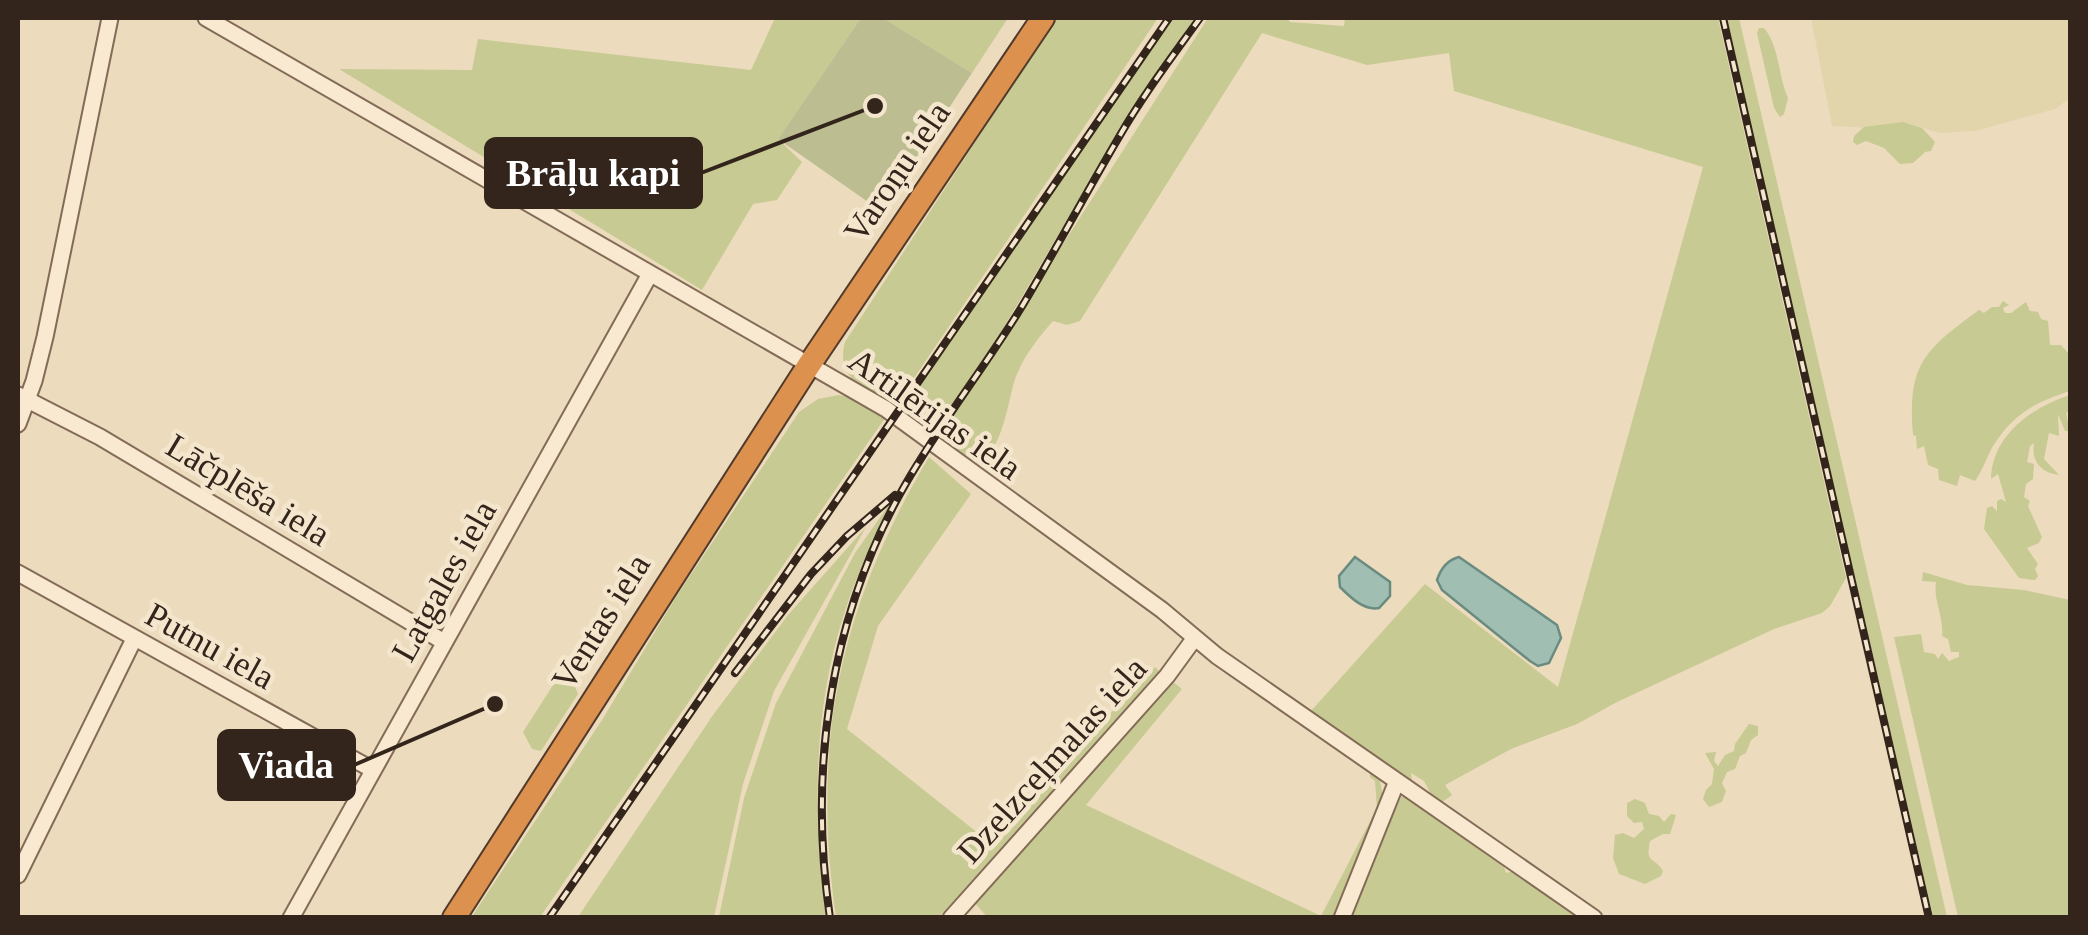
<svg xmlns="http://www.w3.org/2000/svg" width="2088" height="935" font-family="'Times New Roman',serif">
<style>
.farmland{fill:#e2d5ab}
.green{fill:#c7ca92}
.cemetery{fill:#bcbe92}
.water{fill:#a1beb3;stroke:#698b80;stroke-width:2.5}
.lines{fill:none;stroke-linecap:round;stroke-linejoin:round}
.minor-casing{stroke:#846b57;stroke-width:19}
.highway-casing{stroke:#513a2c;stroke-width:26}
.minor{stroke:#f8e9d0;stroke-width:15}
.highway{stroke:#dc924e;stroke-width:22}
.rail-casing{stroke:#33251b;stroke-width:8}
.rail{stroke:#f4e6cd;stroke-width:4;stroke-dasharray:11;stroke-linecap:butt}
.labels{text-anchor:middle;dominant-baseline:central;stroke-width:9;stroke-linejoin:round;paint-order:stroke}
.street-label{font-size:35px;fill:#33251b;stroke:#f4e6cd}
.leader{fill:none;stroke:#33251b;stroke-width:4}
.callout-dot{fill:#33251b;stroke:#f4e6cd;stroke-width:4}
.callout{fill:#33251b;stroke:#33251b;stroke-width:4}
.callout-label{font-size:38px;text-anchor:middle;font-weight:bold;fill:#fff}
</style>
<rect width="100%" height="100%" fill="#ecdbbd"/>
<path class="farmland" d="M1811 18H2070V98L2055 109 1975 131 1940 133 1903 122 1870 128 1832 126Z"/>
<path class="green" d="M775 18H861L778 139 802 162 777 200 753 204 702 290 339 69 472 70 478 39 751 70Z
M883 18H1008L972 73Z
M1056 18H1158L895 406C866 391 835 378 845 342Z
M1173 18H1197L1129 115 984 361 934 435 902 409Z
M1208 18H1287L1290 22 1344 26 1345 18H1718L1846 578 1830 606 1822 613 1774 629 1617 702 1577 724 1511 749 1445 785 1452 795 1441 803 1433 798 1424 781 1411 773 1412 781 1311 711 1425 584 1558 687 1703 167 1454 91 1449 53 1367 65 1262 33 1080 321 1067 325 1053 321C1039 337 1026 353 1017 374 1008 393 1004 464 971 460 961 459 947 445 938 439Z
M1726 18H1739L1947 917H1933Z
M1759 28H1764C1780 47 1778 77 1788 98L1784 114 1780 117 1774 108 1757 33Z
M1903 122 1922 128 1935 142 1931 151 1925 152 1913 163 1900 164 1884 148 1866 141 1857 145 1853 142 1854 136 1864 127Z
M2003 301 2009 305 2003 308 2005 313H2011L2026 302 2030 311 2038 312 2041 319 2048 321 2050 345H2061L2070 355V391C2034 403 2014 413 1993 446 1986 458 1983 470 1975 481L1960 475 1957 486 1939 480 1938 469 1928 465 1924 446 1917 449 1916 436 1913 435C1907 363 1925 350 1979 310L1984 313 1992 307H1999Z
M839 395 858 400 885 418 540 917 471 918 602 720 676 597 799 412 818 399Z
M2070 395V410L2066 413 2070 431H2065L2058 414 2059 436 2049 433 2044 459 2059 475C2041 473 2031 461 2034 443L2030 446 2027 462 2034 464 2033 479 2026 484 2024 497 2030 501 2028 506 2042 537 2039 543 2027 548 2038 564 2035 569 2038 576 2035 580 2019 578 1984 529 1987 508 1992 506 1997 511V501L2001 499 2006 502 1998 474 1991 479C1992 436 2030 408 2070 395Z
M929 457 971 494 878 626 847 729 988 841 1155 667 1159 671 939 917H836C811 742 839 609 929 457Z
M891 502C875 537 858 571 846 608 812 710 813 812 826 917H719L744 798 776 703 855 553Z
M866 527 774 691 743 784 714 917H578L713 715 788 615Z
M1923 572 1967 585 2024 590 2070 600V917H1958L1894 637 1921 634 1924 652 1935 654 1938 659 1942 653 1949 661 1959 657V652H1951L1948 639 1942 636C1944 618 1933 599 1936 582L1922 581Z
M563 681 575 687 578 694 541 751 532 749 523 732 555 682Z
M1173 682 1182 689 1086 805 1321 916 1377 808 1375 781 1370 777V771L1380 780 1383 798 1332 917 988 918 974 902Z
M1749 724 1758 726V735L1751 740 1746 753 1740 756 1735 769 1727 772 1722 783 1726 791 1722 802 1709 807 1703 799 1706 790 1712 784 1714 769 1705 753 1716 752 1714 761 1718 766 1725 755 1734 751 1735 744Z
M1401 797H1407L1503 864 1506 873 1514 871 1584 918H1348Z
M1635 799 1645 803 1649 814 1659 816 1664 822 1671 814 1676 815 1670 834H1663L1650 841C1645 865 1654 856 1663 871L1661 876 1645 884 1619 874 1613 858 1615 835 1623 833 1634 838 1644 829 1642 822 1634 823 1627 816V803Z"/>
<path class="cemetery" d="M861 18H883L972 73 881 211 778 139Z"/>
<path class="water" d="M1355 557 1390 582V596L1379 608C1364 611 1350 597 1340 587L1339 576Z
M1459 557 1557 625 1561 638 1549 663 1538 666 1530 661 1442 590 1437 580C1441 568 1447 560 1459 557Z"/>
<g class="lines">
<defs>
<path id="minor" d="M206 18 886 409 1162 610 1217 656 1594 918
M18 395 100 437 444 642
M18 424 34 381 45 337 110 18
M18 573 373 770
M18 875 134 639
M291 918 650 274
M951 918 1167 676 1194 639
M1342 918 1397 781"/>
<path id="highway" d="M454 918 809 365 1043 18"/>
</defs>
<use href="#minor" class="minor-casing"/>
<use href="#highway" class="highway-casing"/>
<use href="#minor" class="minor"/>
<use href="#highway" class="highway"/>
<defs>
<path id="rail" d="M1723 18 1929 918
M735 673 811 574 847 536 895 495
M549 918 1169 18
M830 918C808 769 830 616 905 485 940 424 984 368 1021 308 1055 251 1086 193 1119 137 1143 95 1172 57 1200 18"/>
</defs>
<use href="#rail" class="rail-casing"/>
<use href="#rail" class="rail"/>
</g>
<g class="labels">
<g class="street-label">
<text transform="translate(897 172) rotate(-56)">Varoņu iela</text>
<text transform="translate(935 414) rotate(35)">Artilērijas iela</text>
<text transform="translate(248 490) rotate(31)">Lāčplēša iela</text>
<text transform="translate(444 581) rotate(-61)">Latgales iela</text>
<text transform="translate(601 622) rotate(-58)">Ventas iela</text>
<text transform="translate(210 646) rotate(29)">Putnu iela</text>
<text transform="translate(1052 760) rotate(-48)">Dzelzceļmalas iela</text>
</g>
</g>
<path class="leader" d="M875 106L701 173M495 704L354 765"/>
<g class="callout-dot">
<circle cx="875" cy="106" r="10"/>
<circle cx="495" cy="704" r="10"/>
</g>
<g class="callout">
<rect x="486" y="139" width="215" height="68" rx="10"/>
<rect x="219" y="731" width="135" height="68" rx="10"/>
</g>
<g class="callout-label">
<text x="593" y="186">Brāļu kapi</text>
<text x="286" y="778">Viada</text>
</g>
<rect width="2088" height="935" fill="none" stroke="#33251b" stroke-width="40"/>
</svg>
